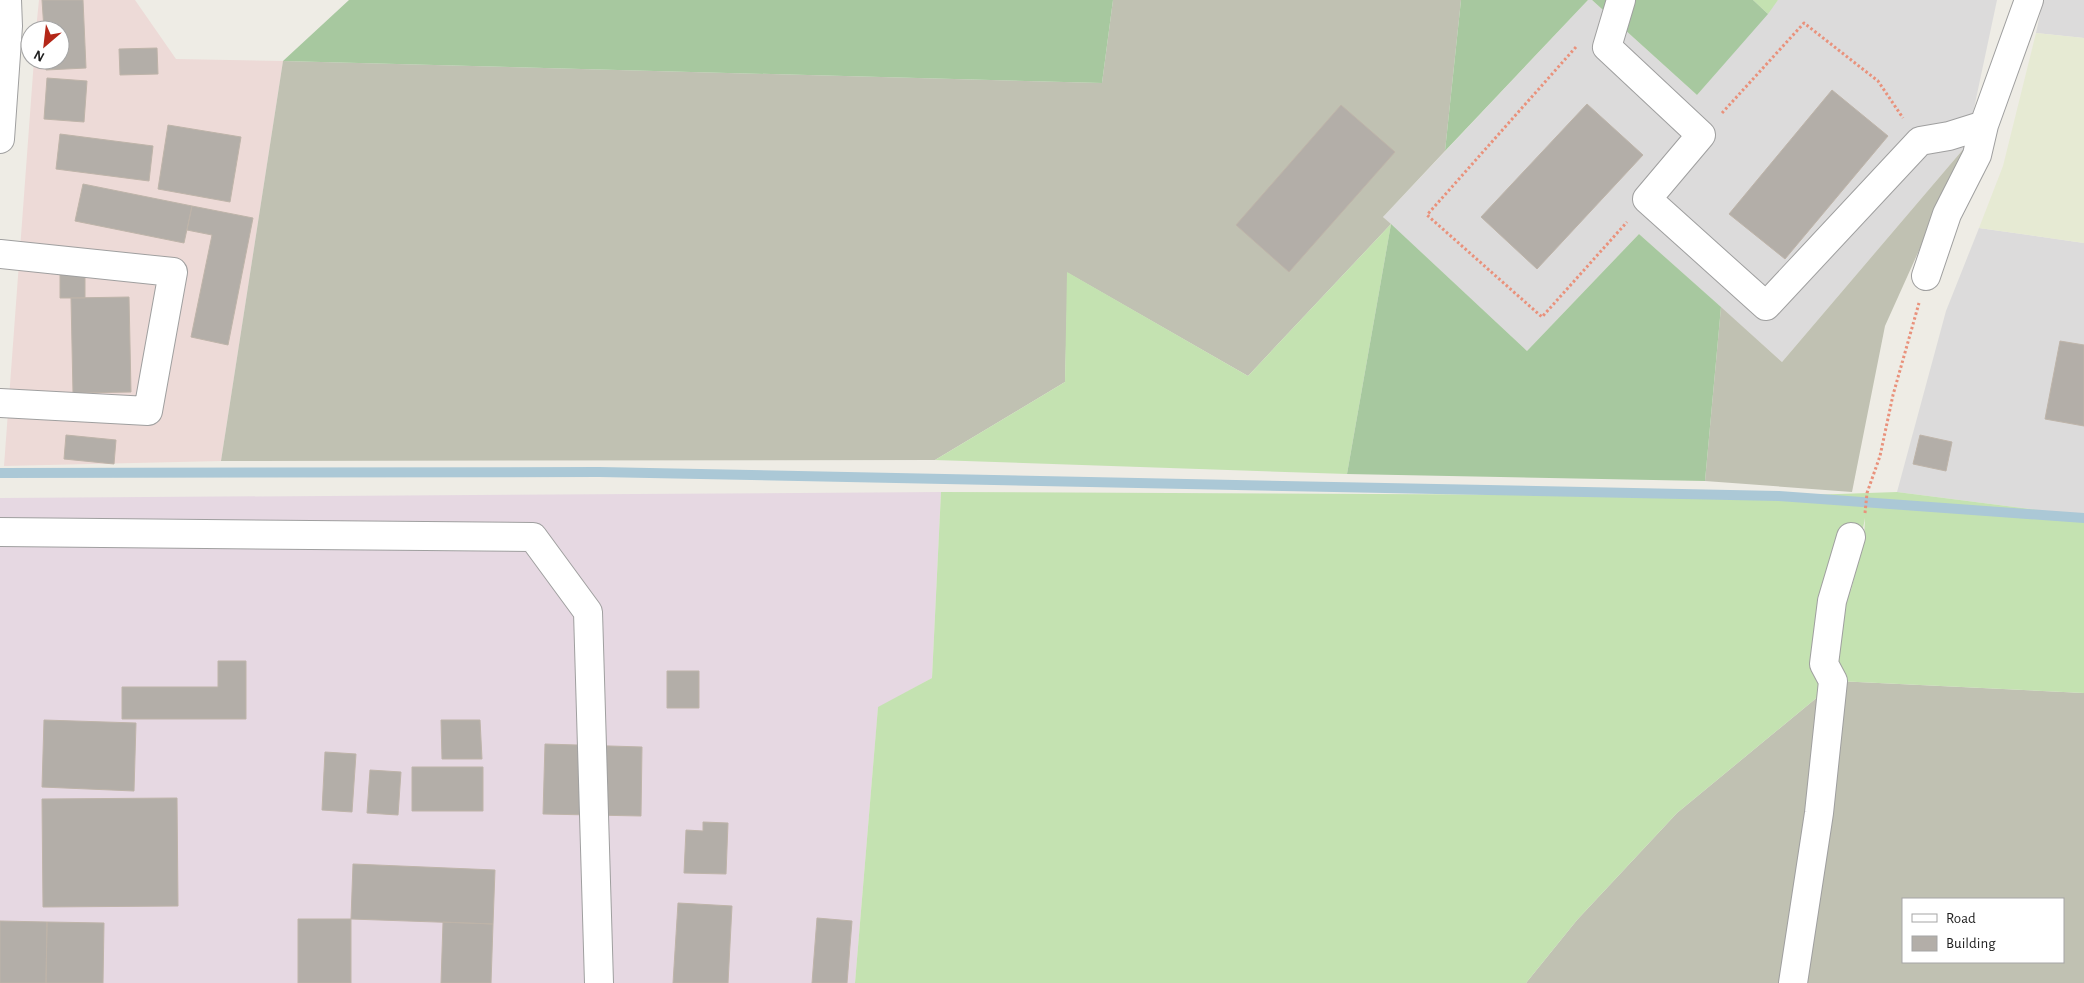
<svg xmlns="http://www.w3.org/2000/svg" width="2084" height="983" font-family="'Alegreya Sans',sans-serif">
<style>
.residential{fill:#dcdbdb}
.commercial{fill:#eddad7}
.industrial{fill:#e6d8e2}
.construction{fill:#c0c1b2;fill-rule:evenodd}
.farmland{fill:#e6ead3}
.grass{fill:#c4e2b1;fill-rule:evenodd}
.forest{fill:#a7c89f}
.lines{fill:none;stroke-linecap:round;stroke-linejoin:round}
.stream{stroke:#abc8d6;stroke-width:10}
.building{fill:#b3aea8;stroke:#beb4a9}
.minor-casing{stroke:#9f9f9f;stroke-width:30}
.path{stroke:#e9917b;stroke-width:3;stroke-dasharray:2.5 2.5;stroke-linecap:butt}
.minor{stroke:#fff;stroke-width:28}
</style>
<rect width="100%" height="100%" fill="#eeece5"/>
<path class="residential" d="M1588 0H1592L1697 95 1778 0H1997L1966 146 1782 362 1639 234 1527 351 1383 217Z
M2043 0H2084V38L2036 33Z
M1979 228 2084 243V516L1897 492 1946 311Z"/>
<path class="commercial" d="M39 0H135L176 59 283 61 221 461 4 466 34 60H60V30H36Z"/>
<path class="industrial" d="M941 492 932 678 878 708 855 983H0V498Z"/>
<path class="construction" d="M1113 0H1461L1445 151 1383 217 1391 224 1248 376 1068 273 1065 382 935 460 221 461 283 61 1102 83Z
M1966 146 1885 326 1852 492 1705 481 1721 307 1782 362Z
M1837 681 2084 693V983H1526L1577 920 1677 813ZM1903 899H2063V962H1903Z"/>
<path class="farmland" d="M2036 33 2084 38V243L1979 228 2003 166Z"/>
<path class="grass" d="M1753 0H1778L1768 14Z
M1391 224 1347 474 935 460 1065 382 1067 272 1248 376Z
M941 492 1779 496 1897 492 2084 516V693L1837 681 1677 813 1577 920 1526 983H855L878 707 932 678ZM1865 518 1864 539 1850 594Z"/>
<path class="forest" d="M349 0H1113L1102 83 283 61Z
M1461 0H1588L1445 151Z
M1592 0H1753L1768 14 1697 95Z
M1391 224 1527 351 1639 234 1721 307 1705 481 1347 474Z"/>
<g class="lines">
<path class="stream" d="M0 473 599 472 1779 496 2084 518"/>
</g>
<path class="building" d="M42 0H83L86 68 46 70 45 60H60V30H44Z
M157 48 158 74 120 75 119 49Z
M47 78 87 81 84 122 44 119Z
M1832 90 1888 136 1785 259 1729 214Z
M1587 104 1643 155 1537 269 1481 217Z
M1341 105 1395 152 1289 272 1236 225Z
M168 125 241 137 230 202 158 189Z
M60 134 153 146 149 181 56 169Z
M83 184 192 206 184 243 75 221Z
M192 206 253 218 228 345 191 337 212 235 187 230Z
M60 272H85V298H60Z
M129 297 131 392 73 393 71 298Z
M2060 341 2084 345V426L2045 419Z
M66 435 116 440 114 464 64 459Z
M1920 435 1952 442 1946 471 1913 464Z
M218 661H246V719H122V687H218Z
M667 671H699V708H667Z
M44 720 136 723 134 791 42 787Z
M441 720H480L482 759H442Z
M545 744 642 747 641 816 543 814Z
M325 752 356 754 352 812 322 810Z
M412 767H483V811H412Z
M370 770 401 772 398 815 367 813Z
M177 798 178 906 43 907 42 799Z
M703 822 728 823 726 874 684 873 686 830 703 831Z
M353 864 495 870 493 924 351 919Z
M678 903 732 906 728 983H673Z
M817 918 852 921 847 983H812Z
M298 919H351V983H298Z
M0 921 47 922 46 983H0Z
M47 922 104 923 103 983H46Z
M443 922 493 924 491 983H441Z"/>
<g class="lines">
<defs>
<path id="minor" d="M1621 0 1607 47 1701 135 1647 199 1766 306 1920 141 1949 136 1984 125
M0 139 8 26 7 0
M0 254 173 272 148 411 0 403
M1926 276 1947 214 1977 155 1984 125 2029 0
M0 532 533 537 588 612 599 983
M1793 983 1819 813 1833 681 1824 664 1832 601 1851 537"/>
</defs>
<use href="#minor" class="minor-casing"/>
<path class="path" d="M1576 47 1427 215 1542 317 1627 222
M1722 113 1804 23 1878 81 1903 118
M1865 513 1867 493 1880 456 1893 395 1919 303"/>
<use href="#minor" class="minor"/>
</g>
<rect x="1902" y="898" width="162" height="65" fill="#ffffff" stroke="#a5a5a5"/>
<rect x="1912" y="914" width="25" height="8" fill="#ffffff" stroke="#a5a5a5"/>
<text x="1946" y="923" font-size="15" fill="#1e1e1e">Road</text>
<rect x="1912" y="936" width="25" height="15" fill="#b3aea8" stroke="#a5a5a5"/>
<text x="1946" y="948" font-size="15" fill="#1e1e1e">Building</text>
<g transform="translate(45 45) rotate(208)"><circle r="24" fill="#ffffff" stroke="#a5a5a5"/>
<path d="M0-4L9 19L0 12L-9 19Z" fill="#b42718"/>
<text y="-8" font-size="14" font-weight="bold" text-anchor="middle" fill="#1e1e1e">N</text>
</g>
</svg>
